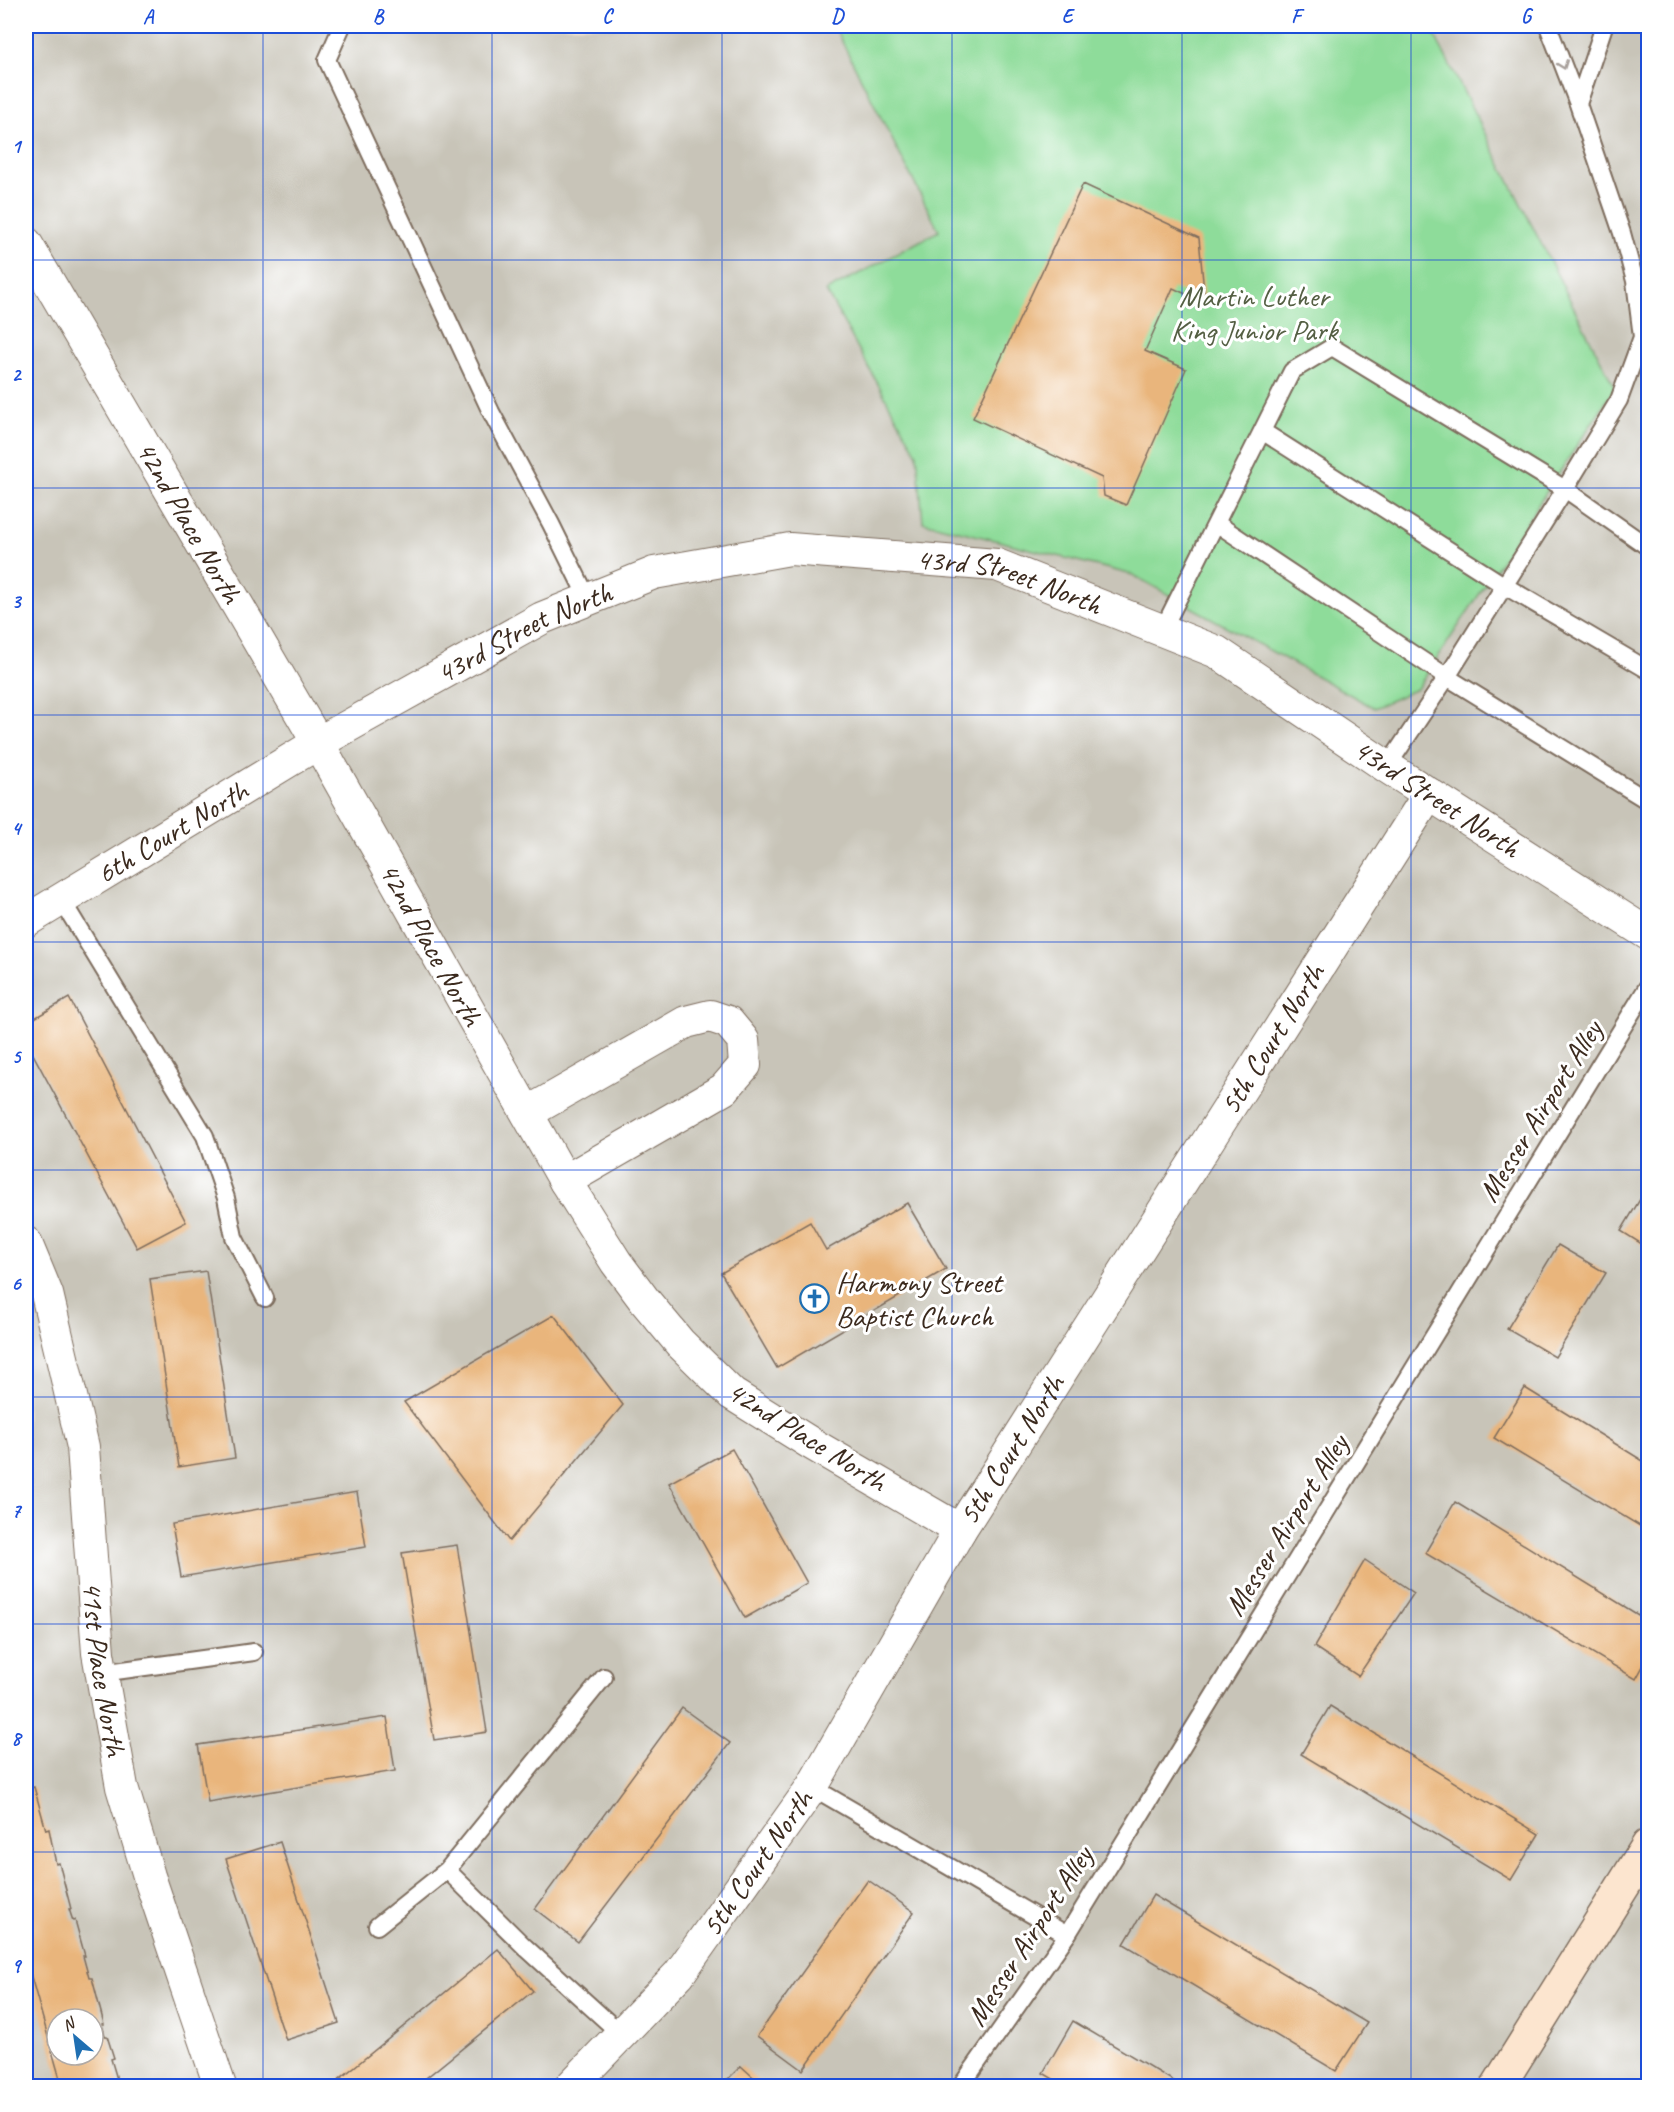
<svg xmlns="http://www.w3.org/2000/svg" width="1674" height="2112" font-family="Caveat,sans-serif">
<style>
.industrial{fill:#c8c4b8;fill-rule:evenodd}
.green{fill:#8edc9a;stroke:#64835c;stroke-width:1.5}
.building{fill:#e9b57b;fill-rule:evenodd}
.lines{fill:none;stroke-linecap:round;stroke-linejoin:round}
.lane-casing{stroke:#7d6c5d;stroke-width:20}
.street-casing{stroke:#7d6c5d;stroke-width:34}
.secondary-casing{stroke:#7d6c5d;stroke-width:36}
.lane{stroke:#fff;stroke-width:16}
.street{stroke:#fff;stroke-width:32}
.secondary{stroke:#fce5cf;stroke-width:33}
.oneway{stroke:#a79f9a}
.grid{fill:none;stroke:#1d4ed8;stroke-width:1.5;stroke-opacity:0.55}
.labels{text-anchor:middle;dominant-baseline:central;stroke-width:6;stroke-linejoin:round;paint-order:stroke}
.park-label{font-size:30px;fill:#545f43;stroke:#fff}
.street-label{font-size:30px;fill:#3b2a1e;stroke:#fff}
.poi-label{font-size:30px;fill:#3b2a1e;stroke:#fff;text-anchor:start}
.neatline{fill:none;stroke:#1d4ed8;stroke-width:2}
.grid-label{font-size:20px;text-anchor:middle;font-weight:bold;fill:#1d4ed8}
</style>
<rect width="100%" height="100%" fill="#fff"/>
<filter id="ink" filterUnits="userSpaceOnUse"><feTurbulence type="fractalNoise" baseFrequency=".0167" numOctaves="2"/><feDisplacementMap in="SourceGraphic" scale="12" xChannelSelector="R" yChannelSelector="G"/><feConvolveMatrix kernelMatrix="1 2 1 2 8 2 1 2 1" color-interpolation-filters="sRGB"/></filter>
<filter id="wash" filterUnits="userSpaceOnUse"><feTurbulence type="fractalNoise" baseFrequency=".008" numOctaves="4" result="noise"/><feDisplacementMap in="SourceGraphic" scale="24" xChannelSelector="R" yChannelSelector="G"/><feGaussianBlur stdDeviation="1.35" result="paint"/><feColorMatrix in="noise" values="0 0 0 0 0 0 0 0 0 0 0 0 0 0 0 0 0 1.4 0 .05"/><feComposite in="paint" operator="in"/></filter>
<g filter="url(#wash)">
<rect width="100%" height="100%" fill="#f8e6d2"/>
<path class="industrial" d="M26 26H1648V2086H26ZM57 2019H93V2055H57Z"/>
<path class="green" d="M834 26H1430L1615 388 1417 689 1374 708 1133 575 923 522 917 454 826 291 939 231Z"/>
<g id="blocks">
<path class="building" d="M1083 184 1199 238 1205 303 1173 288 1145 351 1186 369 1126 505 1104 496 1102 478 973 418Z
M69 998 186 1222 137 1248 26 1041V1023Z
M1648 1186V1248L1621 1231Z
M907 1203 946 1269 777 1368 721 1273 810 1222 826 1250Z
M1558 1245 1606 1273 1555 1357 1507 1329Z
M206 1271 235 1458 179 1467 150 1279Z
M554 1315 623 1405 509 1541 404 1402Z
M1525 1388 1648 1464V1531L1494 1438Z
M732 1449 807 1583 745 1618 669 1483Z
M357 1492 366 1547 181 1577 172 1524Z
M1455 1502 1648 1621V1657L1636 1679 1425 1553Z
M457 1545 487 1732 434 1740 402 1553Z
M1365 1560 1414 1593 1358 1676 1314 1647Z
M1330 1706 1539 1834 1511 1880 1301 1754Z
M682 1708 730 1743 578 1942 535 1909Z
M387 1717 395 1771 208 1802 198 1745Z
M34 1787 46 1830 49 1829 56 1864 59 1863 71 1909H69L73 1921 75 1920 85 1956H83L89 1978H92L104 2024H102L105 2036H107L114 2058 111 2059 119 2086H62L26 1959V1789ZM57 2019H93V2055H57Z
M280 1842 339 2023 286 2040 226 1859Z
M868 1880 914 1912 803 2070 757 2036Z
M1153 1895 1367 2023 1336 2071 1124 1944Z
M498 1949 533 1991 416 2086H331Z
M1073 2021 1182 2086H1065L1043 2073Z
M741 2066 763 2086H721Z"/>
</g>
</g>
<g filter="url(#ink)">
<use href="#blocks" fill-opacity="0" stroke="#7d6c5d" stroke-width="1.5"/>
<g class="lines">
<defs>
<path id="lane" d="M342 26 327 60 491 412 551 524 588 599
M1548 26 1578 104 1622 233 1635 281 1642 337 1619 400 1565 489 1648 547
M1578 104 1604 26
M1262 431 1505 586 1648 670
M1216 523 1447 677 1648 801
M1162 631 1292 371 1332 347 1565 489 1447 677 1387 767
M61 899 205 1136 226 1198 234 1237 265 1298
M101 1673 254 1652
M812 1787 1067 1935
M447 1870 604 1677
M377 1926 447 1870 525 1947 622 2035
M961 2086 1067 1935 1648 986"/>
<g id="street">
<path d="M26 243 318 743 565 1181 616 1262 645 1301 680 1343 732 1394 812 1444 960 1530"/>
<path id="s1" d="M26 921 318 743 542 618 654 573 790 549 997 565 1217 652 1387 767 1648 934"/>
<path d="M527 1113 686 1022 710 1016 728 1022 743 1040 745 1065 724 1089 565 1181"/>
<path id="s2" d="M26 1243 47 1294 83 1447 98 1653 122 1787 149 1876 220 2086"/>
<path id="s3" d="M571 2086 679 1974 812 1787 960 1530 1429 794"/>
</g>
<path id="secondary" d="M1498 2086 1648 1846"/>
</defs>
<use href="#lane" class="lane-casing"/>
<use href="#street" class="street-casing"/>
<use href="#secondary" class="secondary-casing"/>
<use href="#lane" class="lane"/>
<use href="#street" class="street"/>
<use href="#secondary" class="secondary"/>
</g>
<defs><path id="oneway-chevron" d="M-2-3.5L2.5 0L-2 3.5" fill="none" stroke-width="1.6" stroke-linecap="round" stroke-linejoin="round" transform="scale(1.5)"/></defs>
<use class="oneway" href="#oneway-chevron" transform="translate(1563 65) rotate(69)"/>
</g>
<path class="grid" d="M263 26V2086M492 26V2086M722 26V2086M952 26V2086M1182 26V2086M1411 26V2086M26 260H1648M26 488H1648M26 715H1648M26 942H1648M26 1170H1648M26 1397H1648M26 1624H1648M26 1852H1648"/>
<defs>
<symbol id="church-ring" viewBox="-11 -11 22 22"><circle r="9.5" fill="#fff" stroke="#1f6fb2" stroke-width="1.5"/><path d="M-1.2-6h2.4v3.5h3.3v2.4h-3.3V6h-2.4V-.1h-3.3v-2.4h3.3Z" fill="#1f6fb2"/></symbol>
</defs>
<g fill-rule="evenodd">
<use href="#church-ring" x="798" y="1282" width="33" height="33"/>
</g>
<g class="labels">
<g class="park-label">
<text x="1254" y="296">Martin Luther<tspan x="1254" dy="34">King Junior Park</tspan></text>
</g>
<g class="street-label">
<text transform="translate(189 522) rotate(60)">42nd Place North</text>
<text stroke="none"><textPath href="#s1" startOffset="1080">43rd Street North</textPath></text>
<text stroke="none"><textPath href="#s1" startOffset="576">43rd Street North</textPath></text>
<text transform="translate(1437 798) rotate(33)">43rd Street North</text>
<text transform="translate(172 832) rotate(-31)">6th Court North</text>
<text transform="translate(431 944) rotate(61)">42nd Place North</text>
<text transform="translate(1272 1039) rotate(-58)">5th Court North</text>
<text transform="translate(1540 1111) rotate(-58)">Messer Airport Alley</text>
<text transform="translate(807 1436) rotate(32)">42nd Place North</text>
<text stroke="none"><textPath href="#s3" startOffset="777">5th Court North</textPath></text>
<text transform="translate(1286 1525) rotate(-58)">Messer Airport Alley</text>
<text stroke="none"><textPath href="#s2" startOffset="435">41st Place North</textPath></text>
<text transform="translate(757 1863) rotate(-55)">5th Court North</text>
<text transform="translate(1029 1936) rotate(-57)">Messer Airport Alley</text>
</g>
<g class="poi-label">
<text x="836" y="1282">Harmony Street<tspan x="836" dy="34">Baptist Church</tspan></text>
</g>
</g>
<rect width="1674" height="2112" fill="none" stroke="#fff" stroke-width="66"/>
<g transform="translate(75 2037) rotate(331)"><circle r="28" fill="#ffffff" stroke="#b1aaa5" stroke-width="1.5"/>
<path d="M0-4.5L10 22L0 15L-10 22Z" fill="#1f6fb2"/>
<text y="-9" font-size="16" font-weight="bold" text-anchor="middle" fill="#3b2a1e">N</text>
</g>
<rect x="33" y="33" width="1608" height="2046" class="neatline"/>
<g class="grid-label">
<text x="148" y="23">A</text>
<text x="378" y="23">B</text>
<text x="607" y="23">C</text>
<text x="837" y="23">D</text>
<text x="1067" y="23">E</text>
<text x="1296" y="23">F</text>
<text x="1526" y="23">G</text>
<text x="16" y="153">1</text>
<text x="16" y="381">2</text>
<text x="16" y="608">3</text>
<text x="16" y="835">4</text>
<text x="16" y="1063">5</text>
<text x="16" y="1290">6</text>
<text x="16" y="1517">7</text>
<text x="16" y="1745">8</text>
<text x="16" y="1972">9</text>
</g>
</svg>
